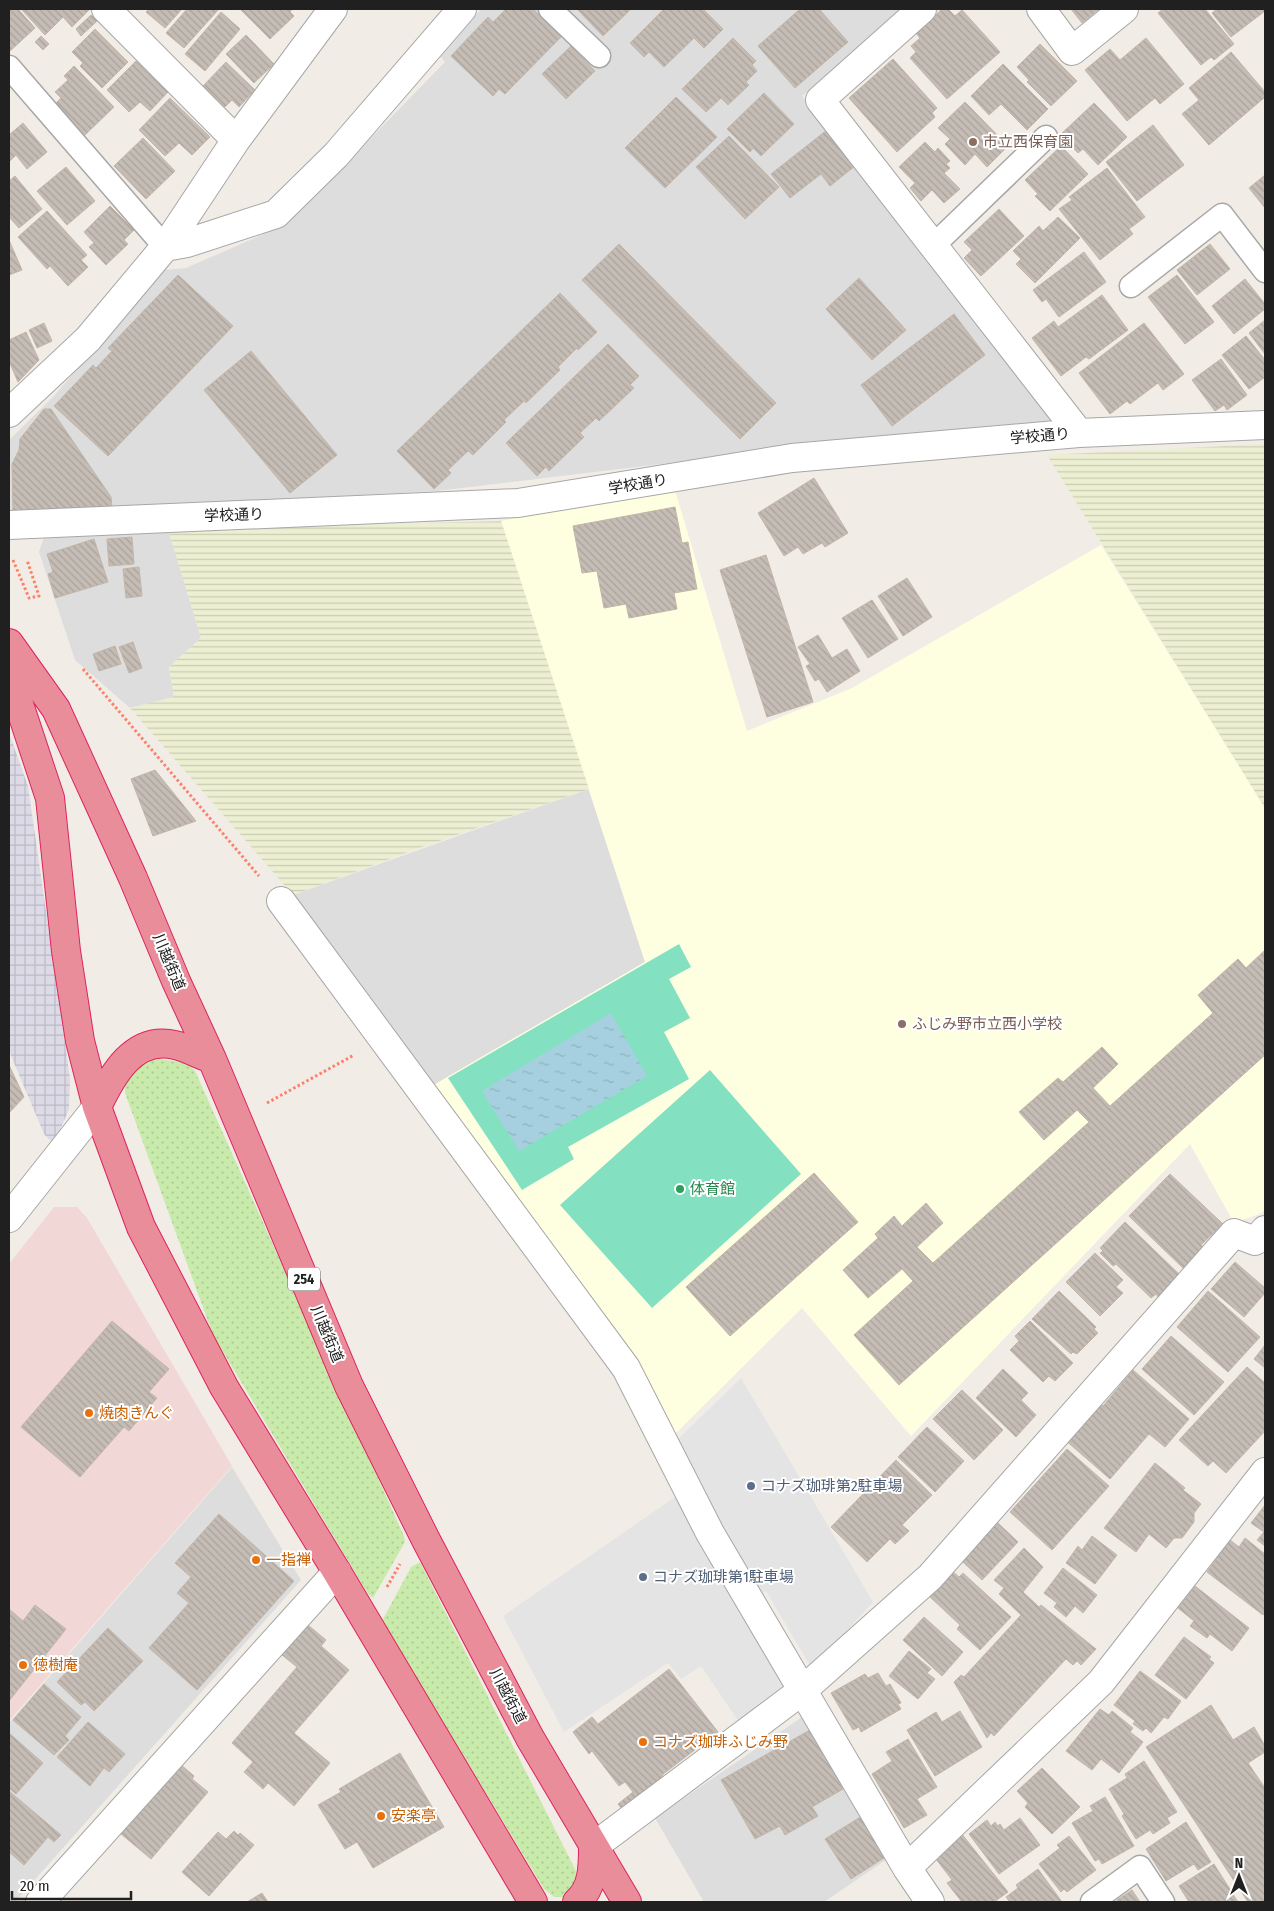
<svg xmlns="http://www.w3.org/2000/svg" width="1274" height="1911" font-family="'Fira Sans Condensed','Noto Sans JP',sans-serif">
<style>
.residential{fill:#dedddd}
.commercial{fill:#f1d7d5}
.education{fill:#feffe1}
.farmland{fill:url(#farmland-rules)}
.grass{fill:url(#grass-dots)}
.pitch{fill:#83e0c0}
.parking{fill:#e4e4e4}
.plaza{fill:url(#plaza-grid)}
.water{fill:url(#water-ripples)}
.building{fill:url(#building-back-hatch);stroke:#c3b5a8}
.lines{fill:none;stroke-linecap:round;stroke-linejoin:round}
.lane-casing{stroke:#a7a7a7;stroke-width:25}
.street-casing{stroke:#a7a7a7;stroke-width:30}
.highway-casing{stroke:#de235d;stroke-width:30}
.path{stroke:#fc806c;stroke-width:3;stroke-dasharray:2.5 2.5;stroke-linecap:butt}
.lane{stroke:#fff;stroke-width:22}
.street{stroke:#fff;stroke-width:28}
.highway{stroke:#e98d9b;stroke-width:28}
.education-dot{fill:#8d6e63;stroke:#fff;stroke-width:2}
.leisure-dot{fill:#2e9e5b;stroke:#fff;stroke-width:2}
.food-dot{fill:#e8710a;stroke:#fff;stroke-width:2}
.service-dot{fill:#5c6f8a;stroke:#fff;stroke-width:2}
.labels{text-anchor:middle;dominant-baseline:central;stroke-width:4;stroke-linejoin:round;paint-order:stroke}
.shield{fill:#fff;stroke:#636363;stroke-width:1}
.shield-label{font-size:14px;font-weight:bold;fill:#202020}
.education-label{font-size:15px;fill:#785e54;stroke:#fff;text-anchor:start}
.street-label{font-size:15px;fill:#202020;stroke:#fff}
.leisure-label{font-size:15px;fill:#27864d;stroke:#fff;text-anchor:start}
.food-label{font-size:15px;fill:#c56008;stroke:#fff;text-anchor:start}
.service-label{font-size:15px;fill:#4e5e75;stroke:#fff;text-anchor:start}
</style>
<defs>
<pattern id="farmland-rules" width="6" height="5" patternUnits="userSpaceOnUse" patternTransform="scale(1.25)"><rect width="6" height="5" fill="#ecefd1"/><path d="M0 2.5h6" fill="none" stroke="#cacdb3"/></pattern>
<pattern id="grass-dots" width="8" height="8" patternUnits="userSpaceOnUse" patternTransform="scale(1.25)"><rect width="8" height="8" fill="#c8ebac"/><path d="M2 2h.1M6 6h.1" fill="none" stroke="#acc994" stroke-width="1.8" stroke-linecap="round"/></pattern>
<pattern id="plaza-grid" width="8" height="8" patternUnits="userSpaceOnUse" patternTransform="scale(1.25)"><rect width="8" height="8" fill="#dbdae6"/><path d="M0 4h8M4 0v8" fill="none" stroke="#bcbbc5"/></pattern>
<pattern id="water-ripples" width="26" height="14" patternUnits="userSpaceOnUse" patternTransform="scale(1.25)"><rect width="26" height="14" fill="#a6d0df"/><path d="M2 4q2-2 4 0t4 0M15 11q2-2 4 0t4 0" fill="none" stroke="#8fb2bf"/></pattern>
<pattern id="building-back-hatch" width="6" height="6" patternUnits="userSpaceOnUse" patternTransform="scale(1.25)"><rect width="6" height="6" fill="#c5bdb5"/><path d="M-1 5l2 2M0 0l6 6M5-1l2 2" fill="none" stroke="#a9a29b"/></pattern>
</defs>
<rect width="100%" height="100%" fill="#f1ede6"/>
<path class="residential" d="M481 9H901L802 96 1059 429 800 445 669 463 437 491 205 503 9 519V440L53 397 163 270 186 268 287 224 445 62 440 56Z
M168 529 201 638 169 667 174 697 130 708 75 660 39 552 44 537Z
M589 789 645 962 432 1086 293 895Z
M232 1467 301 1580 15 1902H9V1723Z
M805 1715 893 1855 824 1902H704L655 1818Z"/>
<path class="commercial" d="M54 1207H77L87 1218 232 1466 9 1721V1264Z"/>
<path class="education" d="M674 487 747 731 852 688 1101 545 1265 808V1208L1262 1213 1234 1223 1190 1144 911 1436 802 1308 670 1439 432 1086 645 962 501 521Z"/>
<path class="farmland" d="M1265 444V808L1047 455Z
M501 521 589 789 419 848 293 895 130 708 174 697 169 667 201 638 168 529Z"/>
<path class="grass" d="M159 1059 187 1063 195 1071 404 1536 405 1542 373 1598 368 1594 213 1335 125 1093 124 1078 138 1063Z
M420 1562 576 1871 579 1880 565 1897H554L544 1889 382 1621 411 1567Z"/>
<path class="pitch" d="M679 944 691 967 669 979 690 1018 664 1032 689 1079 568 1147 574 1159 522 1190 448 1078Z
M710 1070 801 1174 652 1308 560 1205Z"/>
<path class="parking" d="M741 1378 873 1602 812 1669 766 1591 759 1594 673 1444Z
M678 1495 786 1676 782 1693 739 1722 701 1666 681 1679 668 1663 564 1732 503 1616Z"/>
<path class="plaza" d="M9 733 28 786 70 1078 69 1109 54 1144 44 1134 9 1051Z"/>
<path class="water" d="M611 1013 647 1076 519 1151 482 1091Z"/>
<path class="building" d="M10 9H18L35 28 9 52Z
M23 9H88L89 10 72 27 63 17 45 35 22 10Z
M149 9H182L165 28 146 12Z
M187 9H219L184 48 166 33Z
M240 9H292L290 12 294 16 270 39Z
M506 9H533L562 36 505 94 499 89 493 96 451 56 488 17 493 22Z
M577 9H631L603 36Z
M664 9H703L723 29 704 48 694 38 664 67 649 52 644 57 630 43Z
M800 9H819L848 42 795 88 758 46Z
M942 9H948L955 16 962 10 1000 52 947 99 910 58 916 52 911 46 920 38 916 33Z
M1071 9H1099L1082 23Z
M1163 9H1205L1234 44 1214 60 1211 57 1201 65 1158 13Z
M1217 9H1265V11L1231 37 1212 13Z
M221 12 240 29 205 71 185 54Z
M91 15 97 21 81 36 76 29Z
M95 29 128 62 102 88 80 66 83 63 72 52Z
M246 35 274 64 254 83 226 54Z
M41 36 49 44 43 50 35 42Z
M733 38 756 61 752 65 757 71 746 82 749 85 728 105 721 98 706 112 682 89Z
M1146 38 1184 84 1160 104 1155 98 1127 121 1085 70 1110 49 1120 60Z
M1040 44 1077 81 1051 106 1027 82 1029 80 1017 67Z
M571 46 595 71 566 99 542 74Z
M1231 52 1265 92V97L1209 145 1182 114 1199 100 1189 88Z
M893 59 937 108 932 113 935 117 897 152 849 98Z
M136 61 168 92 150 111 140 102 129 112 107 90Z
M226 62 255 90 239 107 232 100 225 107 203 86Z
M1003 64 1048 109 1027 130 1001 104 989 115 971 96Z
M74 66 114 107 84 136 54 105 61 98 55 92 68 80 64 76Z
M764 93 794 124 761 156 753 148 750 152 727 129Z
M676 97 717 137 665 188 625 148Z
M170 98 210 137 192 155 179 143 165 156 139 130Z
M965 102 1008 146 987 167 975 154 965 165 945 144 950 139 938 128Z
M1094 103 1127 137 1098 165 1083 149 1078 153 1060 135Z
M23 123 47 152 27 169 16 155 9 162V135Z
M1153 125 1184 165 1137 201 1106 162Z
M827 130 855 166 830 186 821 174 790 198 771 174Z
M729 136 779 187 745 219 696 167Z
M143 138 175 171 146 199 114 166Z
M925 142 935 152 938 148 950 161 946 164 950 168 944 173 960 189 944 203 932 190 921 201 910 188 915 183 899 167Z
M1061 146 1088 174 1050 211 1035 196 1038 194 1025 180Z
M66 167 95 201 67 225 37 191Z
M1107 168 1145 217 1129 229 1133 234 1100 260 1059 209 1072 200 1069 197Z
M1265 175V208L1249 188Z
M15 176 42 209 19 228 9 217V181Z
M110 206 134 230 124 240 128 244 106 265 89 247 94 243 84 232Z
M999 209 1024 236 981 276 964 258 972 250 964 242Z
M47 211 87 255 81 260 88 267 68 286 50 266 47 269 18 237Z
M1058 217 1080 238 1035 283 1016 264 1021 259 1013 251 1039 226 1043 231Z
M9 240 22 270 9 275Z
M619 244 776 403 740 439 582 280Z
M1210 244 1230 269 1197 295 1177 270Z
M1084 252 1106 282 1059 317 1046 299 1042 302 1033 290Z
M178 275 233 326 108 456 54 406 93 365 96 368 112 351 108 348Z
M1177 275 1214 322 1185 344 1148 297Z
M859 278 906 330 872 360 826 309Z
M1245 279 1265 304V309L1234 334 1212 306Z
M560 293 597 332 578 350 577 348 558 367 560 370 526 403 524 401 504 420 506 422 473 455 468 451 448 470 451 473 434 489 397 451Z
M1102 295 1128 330 1089 359 1086 357 1061 376 1032 338 1054 321 1058 327Z
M954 314 985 355 892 426 861 385Z
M1265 320V354L1249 333Z
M44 323 52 341 37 348 29 330Z
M1144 323 1184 374 1163 390 1158 383 1130 404 1127 401 1110 414 1079 373Z
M26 332 39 360 18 382 9 361V340Z
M1246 336 1265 360V377L1249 389 1222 355Z
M608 344 639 376 630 385 634 388 599 421 596 418 580 433 584 437 549 471 546 467 537 476 506 443Z
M251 351 337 455 290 493 204 390Z
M1221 359 1247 395 1227 410 1224 405 1215 411 1192 380Z
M44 409H51L111 497 112 507 13 513 12 464 19 450 20 439Z
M814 478 848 533 825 547 822 543 803 554 798 547 784 556 758 513Z
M675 507 682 543 688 542 697 589 674 593 677 609 629 618 626 604 604 608 597 571 582 573 573 526Z
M132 537 134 564 109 566 107 539Z
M94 539 108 582 55 598 48 574 53 572 47 554Z
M766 555 813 702 767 717 720 570Z
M139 567 142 596 126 598 123 569Z
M907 578 932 617 903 636 878 596Z
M872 600 898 639 868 658 842 618Z
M818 635 832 658 847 649 860 671 827 692 819 679 815 681 806 666 810 664 798 647Z
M133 642 142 668 129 673 119 647Z
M115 646 121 664 99 671 93 654Z
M155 770 196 821 153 836 131 779Z
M1265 950V1055L899 1385 854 1335 913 1281 902 1269 868 1298 843 1270 878 1238 875 1234 894 1216 902 1226 926 1203 943 1223 917 1247 933 1263 1089 1122 1077 1110 1044 1140 1019 1112 1058 1078 1063 1082 1102 1047 1118 1064 1093 1088 1110 1106 1213 1013 1198 995 1238 959 1246 968Z
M9 1065 24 1097 9 1113Z
M814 1173 858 1222 730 1336 686 1287Z
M1170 1174 1223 1224 1201 1245 1204 1249 1185 1270 1129 1216Z
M1125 1222 1180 1275 1158 1297 1156 1294 1151 1298 1116 1264 1113 1266 1100 1253 1103 1251 1100 1248Z
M1095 1253 1123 1280 1116 1287 1123 1293 1100 1316 1066 1282Z
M1235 1262 1265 1288V1293L1244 1317 1211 1289Z
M1059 1291 1096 1327 1094 1329 1098 1333 1077 1354 1073 1352 1071 1354 1032 1319Z
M1208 1291 1260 1337 1228 1372 1177 1327Z
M112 1321 169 1369 149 1392 157 1398 129 1431 124 1427 80 1477 21 1427Z
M1030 1321 1073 1363 1055 1381 1049 1376 1043 1382 1010 1350 1019 1341 1015 1336Z
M1171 1336 1224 1382 1194 1415 1142 1369Z
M1265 1345V1368L1254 1359Z
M1247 1367 1265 1383V1431L1226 1473 1213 1461 1208 1466 1179 1440Z
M1003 1369 1028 1393 1021 1400 1036 1415 1016 1437 976 1398Z
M1133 1370 1189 1419 1165 1447 1149 1434 1110 1479 1064 1439 1097 1401 1103 1406Z
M962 1390 1003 1430 974 1460 933 1419Z
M927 1427 964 1461 935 1492 898 1457Z
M1067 1449 1109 1486 1052 1550 1010 1512Z
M896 1460 932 1495 902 1525 909 1531 895 1544 890 1539 867 1562 831 1527Z
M1155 1463 1185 1488 1183 1490 1201 1504 1194 1513V1522L1182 1538H1174L1166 1548 1149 1534 1136 1552 1104 1528Z
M1265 1505V1546L1257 1540 1264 1532 1251 1523Z
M219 1514 294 1581 197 1690 149 1648 189 1603 177 1593 191 1577 175 1563Z
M996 1521 1018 1542 982 1580 963 1562 971 1554 967 1552Z
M1092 1536 1117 1555 1095 1584 1066 1563 1078 1546 1082 1550Z
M1245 1538 1265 1554V1612L1263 1615 1207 1572 1230 1540 1239 1547Z
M1024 1548 1043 1567 1023 1592 1039 1607 1041 1605 1096 1649 1081 1665 1077 1661 1073 1665 1066 1659 994 1736 991 1733 987 1738 954 1682 961 1675 964 1677 1021 1615 999 1594 1004 1588 994 1580Z
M1063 1568 1097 1595 1083 1613 1075 1606 1066 1617 1054 1607 1057 1603 1044 1593Z
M952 1571 959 1577 963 1573 1011 1617 980 1650 957 1629 960 1625 929 1596Z
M1195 1586 1249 1628 1232 1651 1210 1634 1207 1638 1190 1626 1194 1621 1178 1608Z
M35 1605 66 1629 9 1701V1609L23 1621Z
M924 1617 963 1652 942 1676 903 1640Z
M308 1625 326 1640 321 1646 349 1670 294 1733 330 1763 294 1806 268 1783 263 1789 244 1772 253 1762 232 1743 297 1667 282 1655Z
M108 1628 143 1661 94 1711 85 1702 81 1705 57 1682Z
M1184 1637 1211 1657 1209 1659 1214 1663 1186 1699 1155 1675Z
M909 1651 931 1669 927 1673 935 1679 918 1699 889 1676Z
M669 1669 718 1732 662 1775 668 1782 626 1814 618 1804 633 1792 625 1782 619 1786 592 1751 589 1754 573 1732 592 1717 598 1724Z
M1140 1671 1181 1701 1168 1719 1164 1717 1151 1733 1146 1728 1143 1731 1133 1724 1135 1721 1114 1705Z
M878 1673 886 1686 890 1684 901 1703 898 1704 901 1709 861 1732 859 1727 853 1730 831 1693 865 1674 868 1678Z
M44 1684 81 1717 65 1736 69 1740 54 1755 13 1720Z
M1211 1705 1233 1740 1254 1727 1265 1746V1752L1248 1763 1265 1788V1902H1248L1146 1747Z
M1100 1709 1109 1715 1112 1711 1133 1728 1130 1732 1143 1742 1119 1773 1101 1759 1092 1770 1066 1751Z
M960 1711 982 1747 935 1776 907 1730 936 1712 942 1722Z
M88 1722 125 1754 109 1772 104 1768 90 1786 57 1757Z
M810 1730 843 1789 812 1807 818 1816 785 1835 780 1826 755 1839 721 1780Z
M9 1733 43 1763 16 1794 9 1788Z
M908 1739 937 1787 917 1799 927 1815 904 1828 872 1774 892 1761 886 1752Z
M400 1753 444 1827 373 1868 357 1842 345 1849 318 1805 341 1792 339 1789Z
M173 1758 194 1776 192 1779 208 1792 151 1859 114 1828Z
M1144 1761 1177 1812 1167 1818 1170 1823 1153 1834 1150 1830 1136 1839 1122 1816 1124 1814 1109 1789 1127 1778 1125 1774Z
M1042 1768 1080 1807 1052 1834 1025 1807 1028 1803 1017 1791Z
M9 1791 61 1835 54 1842 48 1837 24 1865 9 1852Z
M1105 1797 1134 1846 1102 1864 1099 1859 1095 1861 1072 1823 1093 1811 1090 1806Z
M862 1816 887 1856 851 1879 825 1839Z
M1020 1818 1040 1845 999 1874 969 1834 987 1820 991 1826 995 1822 998 1826 1000 1824 1004 1830Z
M1186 1822 1211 1862 1198 1870 1194 1864 1166 1881 1146 1849Z
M234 1831 238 1835 240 1833 254 1845 209 1896 182 1872 218 1832 226 1839Z
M961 1833 1008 1892 994 1902H962L947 1883 952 1880 933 1855Z
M1069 1836 1096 1870 1067 1892 1064 1889 1061 1892 1039 1864 1060 1848 1057 1845Z
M1214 1864 1238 1902H1189L1179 1886Z
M1038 1869 1062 1902H1010L1006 1897 1018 1888 1016 1885Z
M1132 1890 1140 1902H1118L1117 1900Z
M262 1893 268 1902H247Z"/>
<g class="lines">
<defs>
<path id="lane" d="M550 9 599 56
M9 67 165 247
M933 246 1046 137
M1131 286 1222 215 1265 271
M1092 1902 1140 1867 1163 1902"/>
<path id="street" d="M106 9 236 140
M922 9 820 100 1079 433
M1041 9 1072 51 1124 9
M165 247 187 243 276 214 336 155 462 9
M9 413 88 339 165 247 236 140 333 9
M9 525 518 503 792 458 1079 433 1265 425
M281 901 626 1368 710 1533 907 1868 930 1902
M9 1218 97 1107
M593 1847 803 1690 930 1577 1234 1233 1255 1241 1265 1230
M907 1868 1101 1682 1265 1472
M40 1902 337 1572"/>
<path id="highway" d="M9 643 56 709 133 878 176 981 212 1059 349 1386 426 1540 530 1738 627 1902
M9 674 50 798 66 951 80 1041 97 1107 141 1227 224 1387 337 1572 533 1902
M97 1107C112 1075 134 1035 175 1045 188 1048 200 1055 212 1059
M577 1902C593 1888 593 1867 593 1847"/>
</defs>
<use href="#lane" class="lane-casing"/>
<use href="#street" class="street-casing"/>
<use href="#highway" class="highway-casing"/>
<path class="path" d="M13 560 29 598 39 596 27 560
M83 669 259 876
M267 1103 354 1055
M387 1587 400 1564"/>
<use href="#lane" class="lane"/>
<use href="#street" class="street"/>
<use href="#highway" class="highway"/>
</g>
<g class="education-dot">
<circle cx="973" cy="142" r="5"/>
<circle cx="902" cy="1024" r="5"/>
</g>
<circle class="leisure-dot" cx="680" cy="1189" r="5"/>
<g class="food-dot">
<circle cx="89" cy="1413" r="5"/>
<circle cx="256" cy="1560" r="5"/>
<circle cx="23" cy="1665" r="5"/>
<circle cx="643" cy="1742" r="5"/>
<circle cx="381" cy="1816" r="5"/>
</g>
<g class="service-dot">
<circle cx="751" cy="1486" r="5"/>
<circle cx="643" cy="1577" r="5"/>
</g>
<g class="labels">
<rect class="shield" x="288" y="1267.5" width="32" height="23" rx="4"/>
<g class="shield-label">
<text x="304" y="1279">254</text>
</g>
<g class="education-label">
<text x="983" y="142">市立西保育園</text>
<text x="912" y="1024">ふじみ野市立西小学校</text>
</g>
<g class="street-label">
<text transform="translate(1040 436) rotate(-5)">学校通り</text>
<text transform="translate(638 484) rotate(-9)">学校通り</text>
<text transform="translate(234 515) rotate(-2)">学校通り</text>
<text transform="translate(169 962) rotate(67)">川越街道</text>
<text transform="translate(327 1334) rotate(67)">川越街道</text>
<text transform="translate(508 1696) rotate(62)">川越街道</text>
</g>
<g class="leisure-label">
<text x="690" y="1189">体育館</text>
</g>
<g class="food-label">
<text x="99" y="1413">焼肉きんぐ</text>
<text x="266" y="1560">一指禅</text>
<text x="33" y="1665">徳樹庵</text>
<text x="653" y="1742">コナズ珈琲ふじみ野</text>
<text x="391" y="1816">安楽亭</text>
</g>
<g class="service-label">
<text x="761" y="1486">コナズ珈琲第2駐車場</text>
<text x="653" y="1577">コナズ珈琲第1駐車場</text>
</g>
</g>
<rect width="1274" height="1911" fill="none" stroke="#202020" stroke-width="20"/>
<g transform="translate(1239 1876)" stroke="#ffffff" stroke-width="4" paint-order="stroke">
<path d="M0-4L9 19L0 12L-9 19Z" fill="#202020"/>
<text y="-8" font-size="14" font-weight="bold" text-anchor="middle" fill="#202020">N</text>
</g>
<path d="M12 1891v8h119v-8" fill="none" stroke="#202020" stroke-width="2.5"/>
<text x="20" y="1891" font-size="15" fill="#202020" stroke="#ffffff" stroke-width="4" paint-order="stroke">20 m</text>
</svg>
